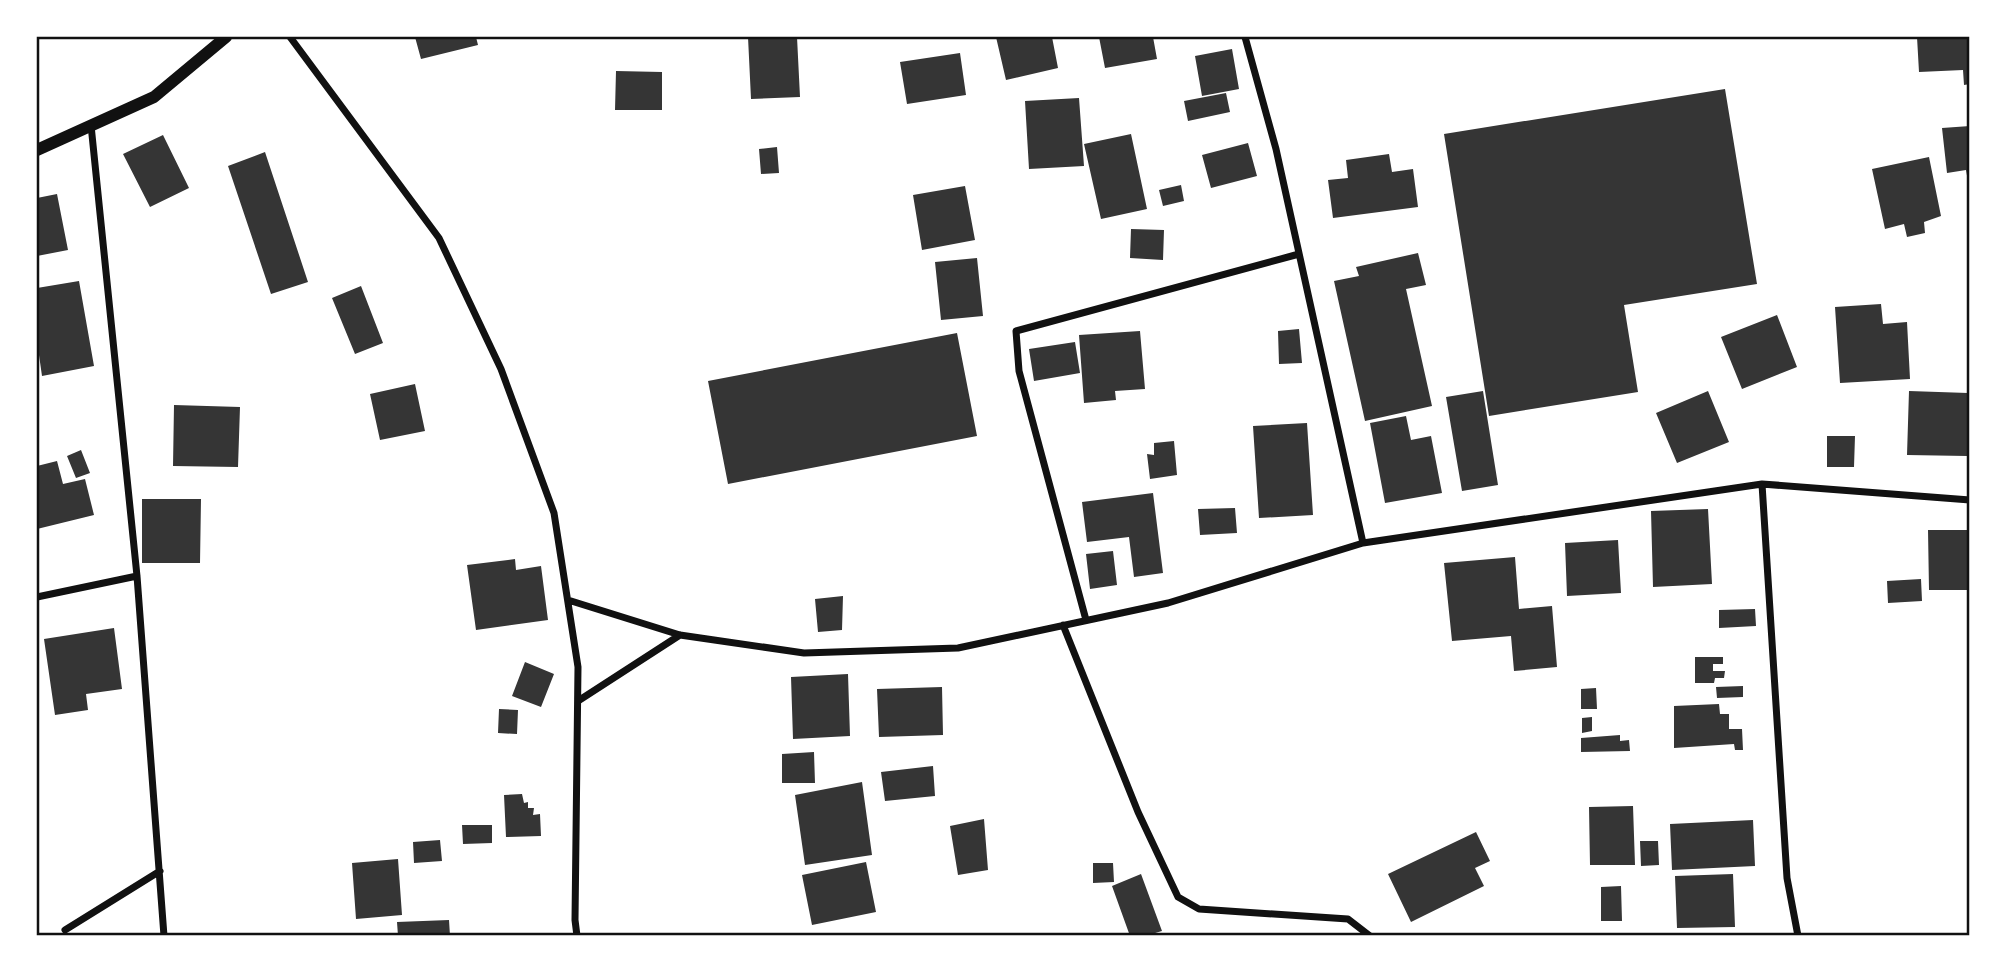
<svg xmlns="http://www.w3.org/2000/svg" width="2007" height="973" font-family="'Playfair Display',serif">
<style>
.building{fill:#353535}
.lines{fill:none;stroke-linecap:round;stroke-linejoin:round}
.minor{stroke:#111;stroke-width:7}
.tertiary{stroke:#111;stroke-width:12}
.neatline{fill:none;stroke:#111;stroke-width:2.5}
</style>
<rect width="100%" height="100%" fill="#fff"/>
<path class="building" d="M415 37H476L478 45 421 59Z
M748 37H797L800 97 751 99Z
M996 37H1052L1058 68 1006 80Z
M1099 37H1153L1157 59 1105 68Z
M1917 37H1970V84L1964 85 1963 70 1919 72Z
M1232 49 1239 89 1202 96 1195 56Z
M960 53 966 95 907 104 900 62Z
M616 71 662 72V110H615Z
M1725 89 1757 284 1624 305 1638 392 1489 416 1444 134Z
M1226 93 1230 112 1188 121 1184 101Z
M1079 98 1084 166 1029 169 1025 101Z
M1970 126V187H1969L1966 170 1947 173 1942 128Z
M1131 134 1147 209 1101 219 1084 144Z
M163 135 189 188 150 207 123 154Z
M1248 143 1257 176 1211 188 1202 155Z
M777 147 779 173 761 174 759 149Z
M265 152 308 282 271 294 228 166Z
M1389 154 1392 172 1413 169 1418 207 1333 218 1328 180 1348 178 1346 160Z
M1929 157 1941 216 1924 222 1925 233 1907 237 1904 224 1885 229 1872 169Z
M1181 185 1184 201 1163 206 1159 190Z
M965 186 975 240 922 250 913 195Z
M57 194 68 250 37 256V198Z
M1131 229 1164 230 1163 260 1130 258Z
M1418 253 1426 285 1406 289 1432 406 1365 421 1334 281 1359 276 1356 267Z
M977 258 983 316 941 320 935 262Z
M79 281 94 366 42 376 37 341V288Z
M361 286 383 343 355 354 332 298Z
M1881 304 1883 324 1907 322 1910 379 1840 383 1835 307Z
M1777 315 1797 367 1742 389 1721 337Z
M1299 329 1302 363 1279 364 1278 331Z
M1140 331 1145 389 1115 391 1116 400 1084 403 1079 335Z
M957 333 977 436 728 484 708 381Z
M1075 342 1080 373 1034 381 1029 349Z
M415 384 425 431 380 440 370 394Z
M1483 391 1498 485 1462 491 1446 397Z
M1708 391 1729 442 1677 463 1656 413Z
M1909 391 1968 393 1967 456 1907 455Z
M174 405 240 407 238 467 173 466Z
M1406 416 1411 440 1431 436 1442 493 1385 503 1370 423Z
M1307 423 1313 515 1259 518 1253 426Z
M1827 436H1855L1854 467H1827Z
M1174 441 1177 475 1150 479 1147 454 1154 455V443Z
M81 450 90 473 76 478 67 456Z
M57 461 63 484 85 479 94 515 37 529V466Z
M1153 493 1163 573 1134 577 1129 537 1087 542 1082 502Z
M142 499H201L200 563H142Z
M1235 508 1237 533 1200 535 1198 509Z
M1708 509 1712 584 1653 587 1651 511Z
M1928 530H1970V590H1929Z
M1618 540 1621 593 1567 596 1565 543Z
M1113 551 1117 585 1090 589 1086 554Z
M1515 557 1519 609 1552 606 1557 667 1514 671 1511 636 1452 641 1444 563Z
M515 559 516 570 541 566 548 620 476 630 467 565Z
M1921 579 1922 601 1888 603 1887 581Z
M843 596 842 630 818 632 815 599Z
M1755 609 1756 626 1719 628V610Z
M114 628 122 689 86 694 88 710 55 715 44 639Z
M1695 657H1723V664H1713V671H1725L1724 678H1715L1714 683H1695Z
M525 662 554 674 541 707 512 696Z
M848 674 850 736 793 739 791 677Z
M1743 686V697L1717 698 1716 687Z
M942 687 943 735 879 737 877 689Z
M1596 688 1597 709H1581V689Z
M1719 704 1720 714H1729V729H1742L1743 750H1735L1734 744 1674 748V706Z
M499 709 518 710 517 734 498 733Z
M1592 717V731L1582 733V718Z
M1620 735V741L1629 740 1630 751 1581 752V738Z
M814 752 815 783H782V754Z
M933 766 935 796 885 801 881 772Z
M862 782 872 855 805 865 795 795Z
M522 794 524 803 528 802V808H534L533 815 540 814 541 836 506 837 504 795Z
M1633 806 1635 865H1590L1589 807Z
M984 819 988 870 958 875 950 826Z
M1753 820 1755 866 1672 870 1670 824Z
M462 825H492V843L463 844Z
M1476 832 1490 861 1475 868 1484 886 1411 922 1388 874Z
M440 840 442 861 414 863 413 842Z
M1640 841H1658L1659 865 1641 866Z
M398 859 402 915 356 919 352 863Z
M866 862 876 912 812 925 802 875Z
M1093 863H1113L1114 882 1093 883Z
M1141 874 1162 931 1145 936H1130L1112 886Z
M1733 874 1735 927 1677 928 1675 876Z
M1621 886 1622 921H1601V887Z
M449 920 450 936H398L397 922Z"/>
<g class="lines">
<path class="minor" d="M290 37 439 238 501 369 554 513 578 667 575 920 577 936
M1245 37 1276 149 1363 543
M91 125 137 576 164 936
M1762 484 1787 878 1798 936
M37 597 137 576
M568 600 680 635 804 653 958 648 1168 603 1363 543 1762 484 1970 500
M1086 620 1019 371 1016 331 1299 254
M1063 625 1138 812 1178 897 1199 909 1348 919 1370 936
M578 701 680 635
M65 930 160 871"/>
<path class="tertiary" d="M37 150 154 97 226 37"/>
</g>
<rect width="2007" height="973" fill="none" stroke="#ffffff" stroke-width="77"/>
<rect x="38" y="38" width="1930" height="896" class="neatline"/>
</svg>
